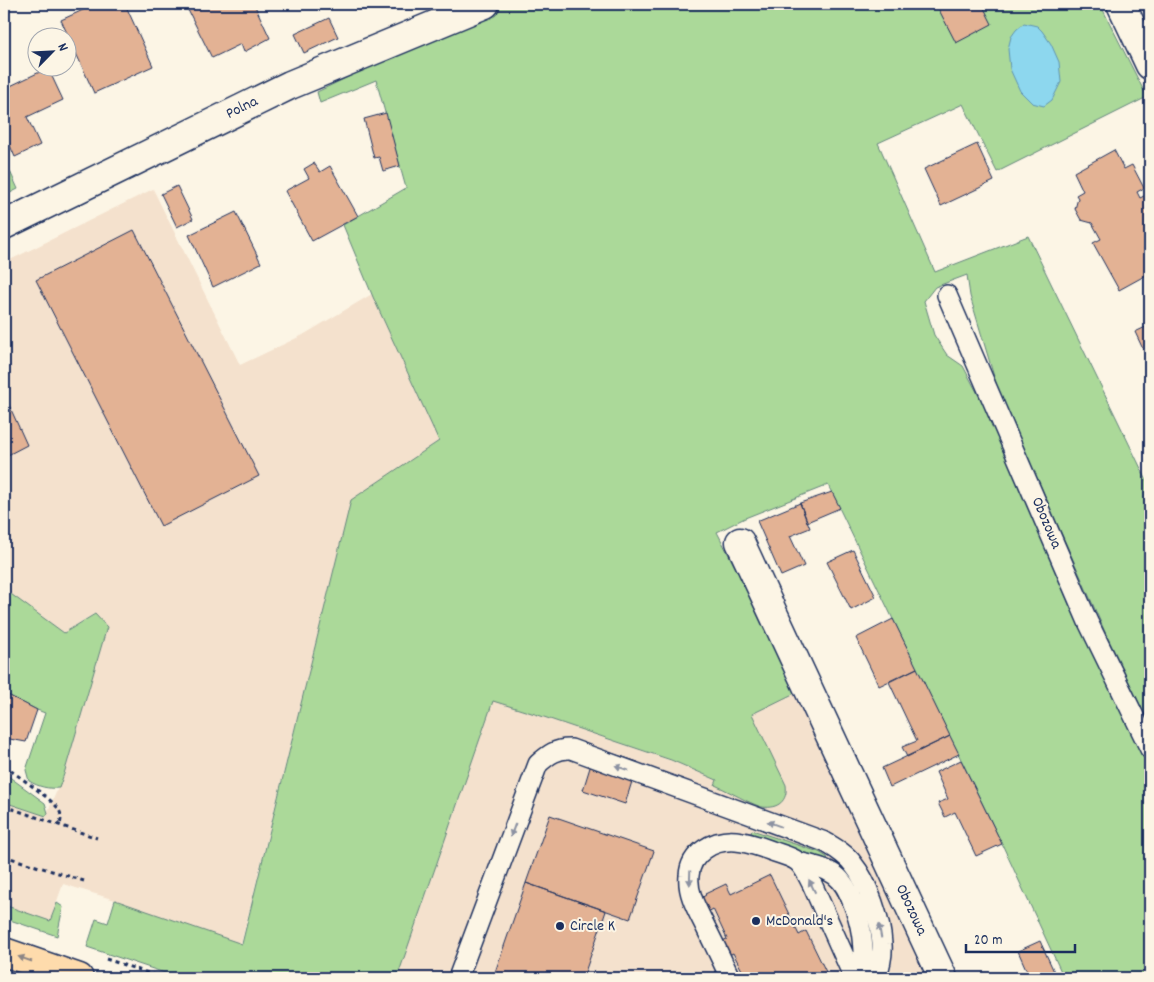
<svg xmlns="http://www.w3.org/2000/svg" width="1154" height="982" font-family="Dekko,sans-serif">
<style>
.built{fill:#f4e1cd}
.green{fill:#abd999;stroke:#63847c}
.water{fill:#8dd7ee;stroke:#5f94b4}
.building{fill:#e3b294;stroke:#1b2f5e}
.lines{fill:none;stroke-linecap:round;stroke-linejoin:round}
.service-casing{stroke:#1b2f5e;stroke-width:22}
.minor-casing{stroke:#1b2f5e;stroke-width:31}
.primary-casing{stroke:#1b2f5e;stroke-width:31}
.path{stroke:#1b2f5e;stroke-width:3;stroke-dasharray:4 4;stroke-linecap:butt}
.service{stroke:#fcf5e5;stroke-width:19}
.minor{stroke:#fcf5e5;stroke-width:28}
.primary{stroke:#fedbac;stroke-width:28}
.oneway{fill:#8c92a2}
.oneway2{fill:#8c8585}
.poi-dot{fill:#1b2f5e;stroke:#fcf5e5;stroke-width:2}
.labels{text-anchor:middle;dominant-baseline:central;stroke-width:4;stroke-linejoin:round;paint-order:stroke}
.street-label{font-size:16px;fill:#1b2f5e;stroke:#fcf5e5}
.poi-label{font-size:16px;fill:#1b2f5e;stroke:#fcf5e5;text-anchor:start}
</style>
<rect width="100%" height="100%" fill="#fcf5e5"/>
<filter id="ink" filterUnits="userSpaceOnUse"><feTurbulence type="fractalNoise" baseFrequency=".02" numOctaves="2"/><feDisplacementMap in="SourceGraphic" scale="10" xChannelSelector="R" yChannelSelector="G"/><feConvolveMatrix kernelMatrix="1 2 1 2 8 2 1 2 1" color-interpolation-filters="sRGB"/></filter>
<g filter="url(#ink)">
<path class="built" d="M153 189 240 365 303 335 372 294 439 441 351 501 241 944 115 900 63 884 50 921 4 905V802L46 816 64 774 107 627 94 614 64 633 4 589V263Z
M799 691 930 978H397L493 701 538 715 670 760 717 780 752 714Z"/>
<path class="green" d="M499 4H1100L1147 97 997 172 963 104 878 143 935 272 1028 236 1150 487V725L1105 632 998 390 970 296 967 275 935 287 924 301 934 335 947 355 963 366 987 411 1072 611 1108 680 1150 770V978H1064L1002 844 828 485 745 518 717 532 799 691 752 714 786 785C788 801 778 809 762 807 757 806 752 803 747 801 737 796 726 790 715 785L717 780 671 760 538 715 493 701 397 978H180L87 947 96 919 108 923 115 900 242 944 351 500 439 441 373 297 343 225 406 188 376 80 320 103 317 92Z
M4 158 18 189 4 196Z
M4 589 64 633 95 614 107 627 64 774 59 788C48 789 39 787 29 781L26 770 45 713 37 710 4 693Z
M4 773 45 803 48 813 46 816 4 802Z
M752 830 819 852 827 857 828 860 826 861 753 835 751 833Z
M57 903 63 907 57 936 4 918V905L50 921Z"/>
<path class="water" d="M1024 23 1037 26 1042 31 1051 44 1059 62 1061 82 1052 100 1044 106 1032 103 1020 91 1010 69 1008 49 1011 37 1016 30Z"/>
<path class="building" d="M96 4H125L153 66 94 93 61 20Z
M185 4H254L270 38 244 52 241 44 212 58Z
M946 4H982L992 24 956 43 938 8Z
M329 18 338 37 304 53 295 34Z
M48 68 63 100 27 117 40 145 15 157 4 132V89Z
M386 113 400 166 383 171 379 157 374 158 364 119Z
M977 144 994 181 941 206 924 169Z
M1114 150 1124 169 1132 165 1144 188 1137 192 1140 198 1150 193V244L1144 248 1150 260V273L1119 290 1093 243 1101 239 1092 223 1081 220 1075 209 1078 198 1076 195 1083 191 1074 172Z
M314 163 320 172 330 166 358 216 312 241 285 191 309 178 304 169Z
M177 186 193 219 177 227 161 194Z
M236 212 261 263 213 287 189 235Z
M134 230 259 476 161 526 36 280Z
M1150 325V364L1135 332Z
M4 394 27 445 4 457Z
M832 492 840 508 807 522 800 503Z
M800 503 810 528 790 536 804 566 781 576 757 521Z
M853 550 876 597 851 610 827 562Z
M893 619 917 668 879 686 856 638Z
M917 668 950 736 907 757 902 747 917 741 889 682Z
M4 693 37 710 26 742 4 738Z
M950 736 959 754 890 787 882 768Z
M596 748 638 762 625 804 583 790Z
M961 760 1002 844 976 856 955 812 945 817 938 803 948 799 936 772Z
M550 815 654 851 630 919 526 883Z
M770 875 799 935 806 931 829 978H746L733 953 729 955 722 941 727 939 713 909 708 912 701 898 706 895 705 894 726 884 731 894Z
M526 883 606 911 583 978H493Z
M1040 941 1057 978H1030L1018 951Z"/>
<g class="lines">
<defs>
<path id="service" d="M947 295 1088 622 1150 749
M798 862C811 865 824 867 835 875 844 882 848 891 852 901 864 929 863 949 864 978
M458 978 538 764C548 755 557 748 571 749L825 842C835 848 846 854 853 864 868 882 881 921 882 944 883 955 880 969 875 978
M730 978C723 962 715 946 707 930 699 913 687 895 689 876 690 853 714 839 736 841 748 842 761 847 772 851 780 854 790 856 797 861 804 866 808 877 812 884L854 978"/>
<path id="minor" d="M1121 4 1150 65
M4 225 290 85 485 4
M740 542 943 978"/>
<path id="primary" d="M4 952 79 978"/>
</defs>
<use href="#service" class="service-casing"/>
<use href="#minor" class="minor-casing"/>
<use href="#primary" class="primary-casing"/>
<path class="path" d="M4 766C13 772 57 803 59 810 62 815 61 820 60 825
M4 806 97 838
M4 856 84 881
M106 959 163 978"/>
<use href="#service" class="service"/>
<use href="#minor" class="minor"/>
<use href="#primary" class="primary"/>
</g>
<defs><path id="oneway-solid" d="M-6-.8H1V-3.2L6.5 0L1 3.2V.8H-6Z" transform="scale(1.25)"/></defs>
<g class="oneway">
<use href="#oneway-solid" transform="translate(622 768) rotate(-160)"/>
<use href="#oneway-solid" transform="translate(774 824) rotate(-160)"/>
<use href="#oneway-solid" transform="translate(513 830) rotate(110)"/>
<use href="#oneway-solid" transform="translate(690 878) rotate(92)"/>
<use href="#oneway-solid" transform="translate(812 886) rotate(-116)"/>
<use href="#oneway-solid" transform="translate(880 931) rotate(-100)"/>
</g>
<use class="oneway2" href="#oneway-solid" transform="translate(25 959) rotate(-161)"/>
</g>
<g class="poi-dot">
<circle cx="756" cy="921" r="5"/>
<circle cx="560" cy="926" r="5"/>
</g>
<g class="labels">
<g class="street-label">
<text transform="translate(242 108) rotate(-26)">Polna</text>
<text transform="translate(1046 523) rotate(67)">Obozowa</text>
<text transform="translate(911 910) rotate(65)">Obozowa</text>
</g>
<g class="poi-label">
<text x="766" y="921">McDonald's</text>
<text x="570" y="926">Circle K</text>
</g>
</g>
<rect width="1154" height="982" fill="none" stroke="#fcf5e5" stroke-width="20"/>
<rect x="10" y="10" width="1134" height="962" fill="none" stroke="#1b2f5e" stroke-width="2" filter="url(#ink)"/>
<g transform="translate(52 52) rotate(66)"><circle r="24" fill="#fcf5e5" stroke="#a2a6af"/>
<path d="M0-4L9 19L0 12L-9 19Z" fill="#1b2f5e"/>
<text y="-8" font-size="14" font-weight="bold" text-anchor="middle" fill="#1b2f5e">N</text>
</g>
<path d="M966 944v8h109v-8" fill="none" stroke="#1b2f5e" stroke-width="2.5"/>
<text x="974" y="944" font-size="15" fill="#1b2f5e" stroke="#fcf5e5" stroke-width="4" paint-order="stroke">20 m</text>
</svg>
